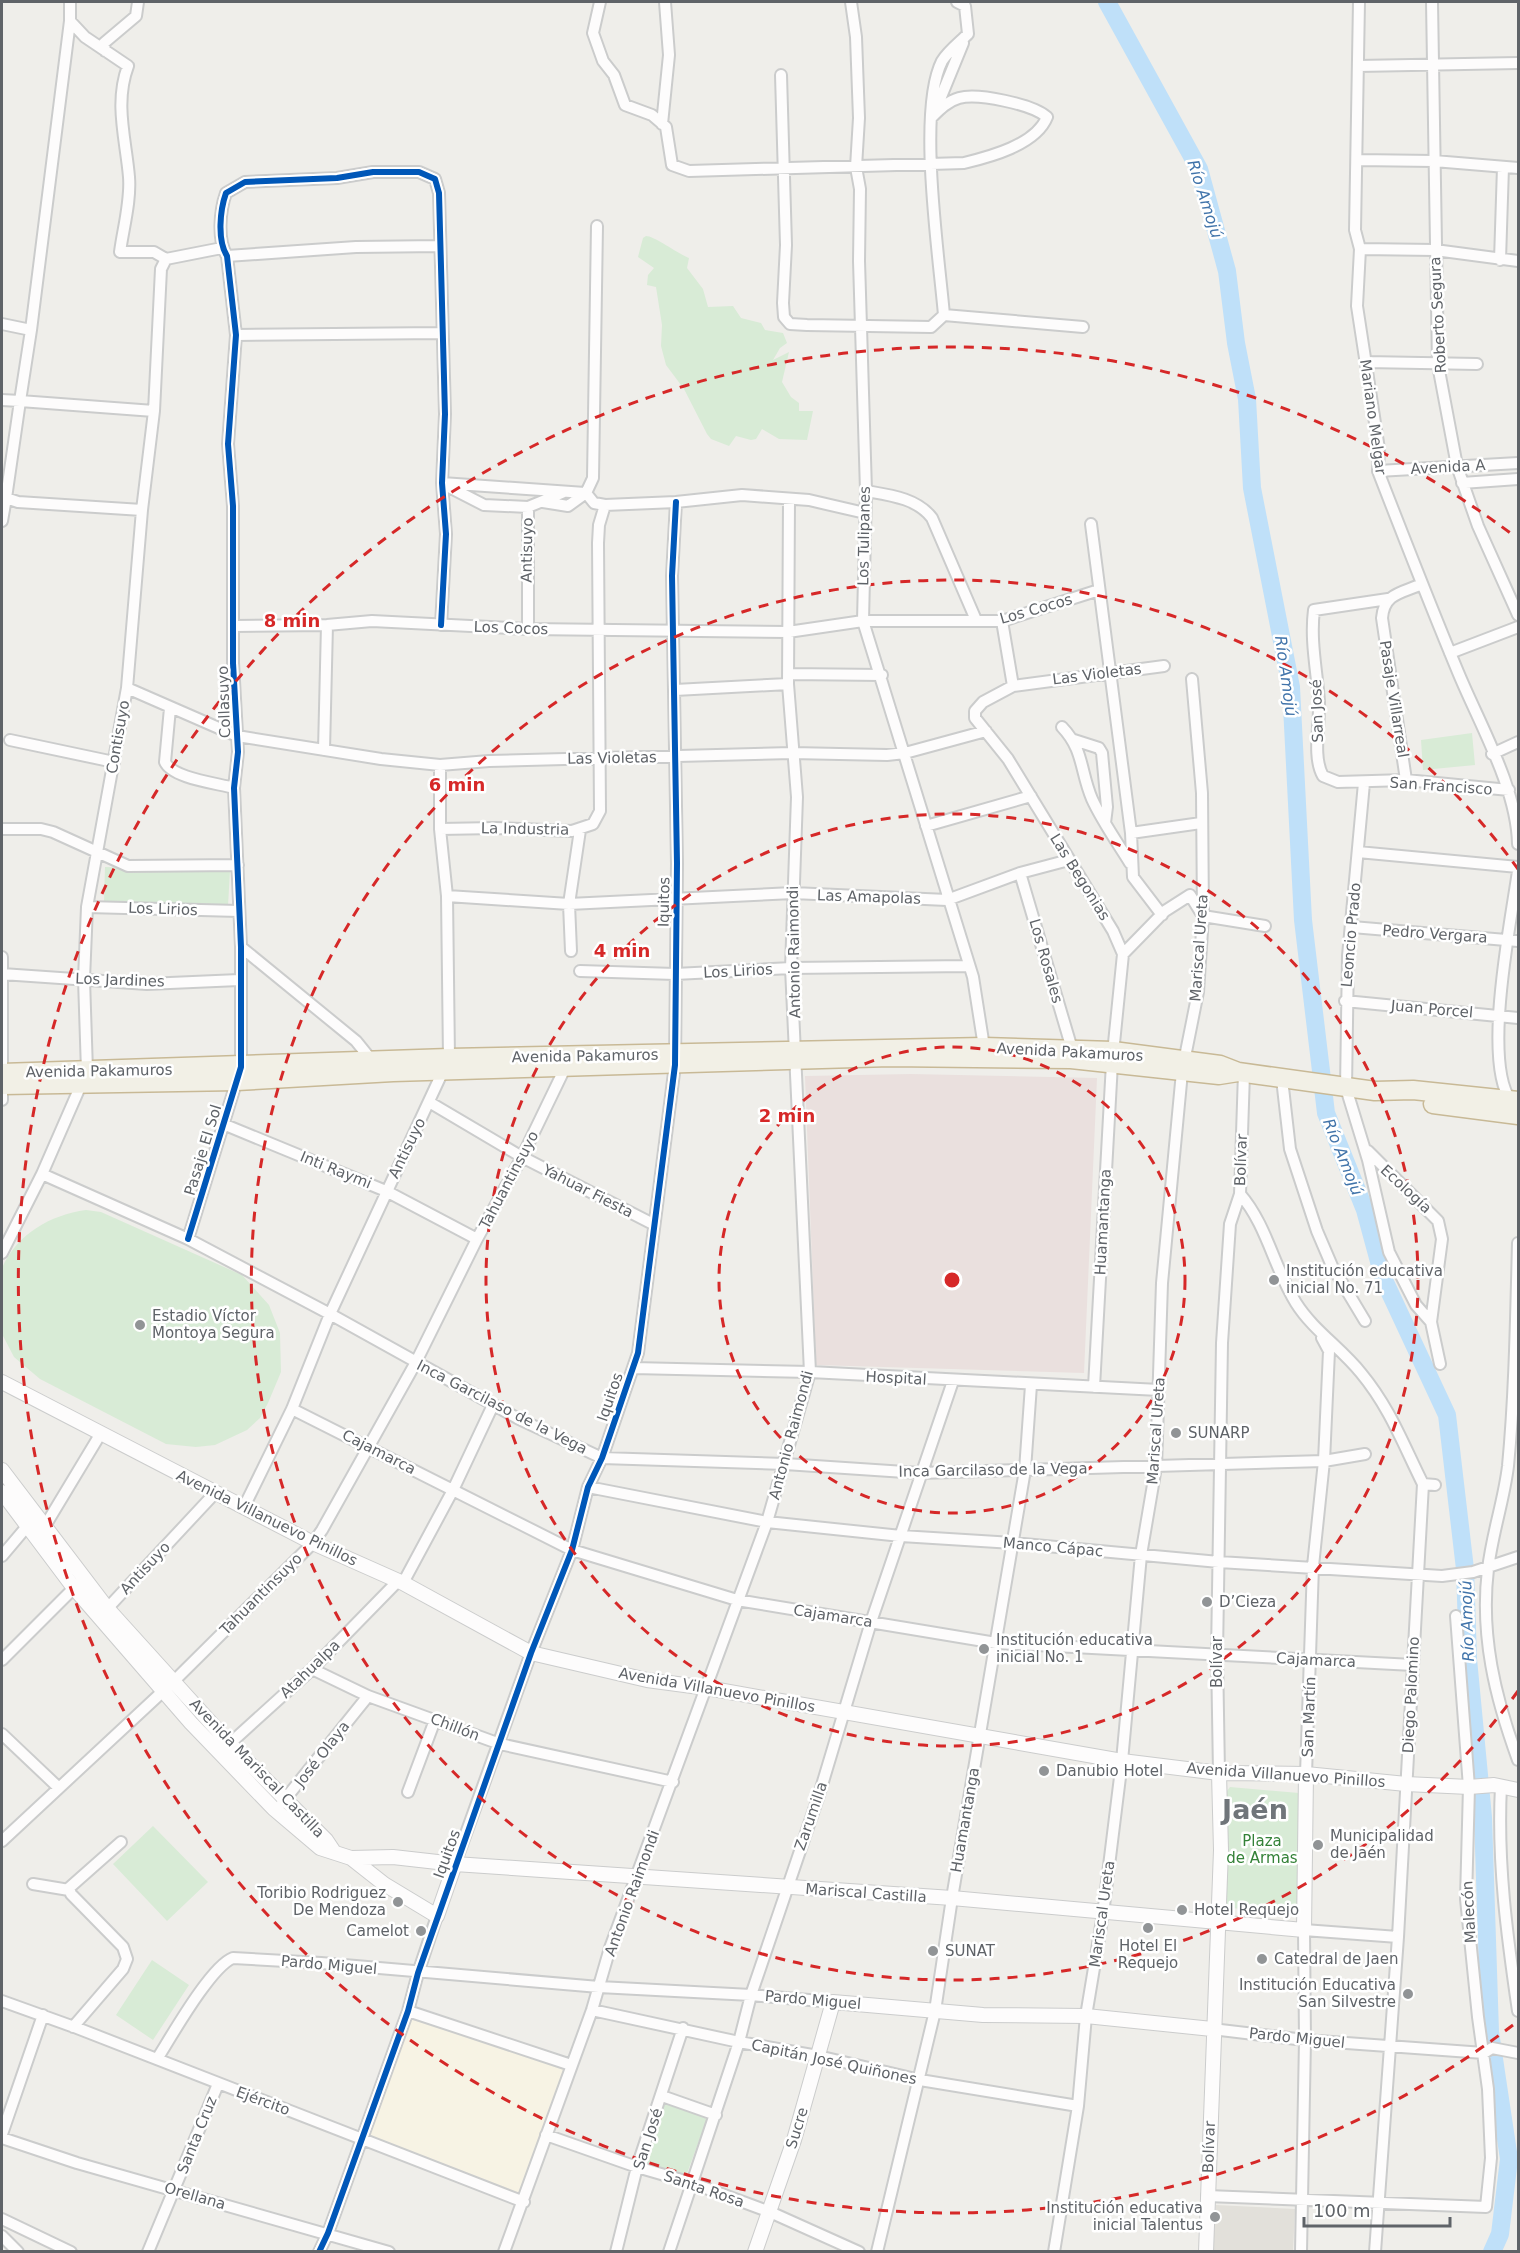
<svg xmlns="http://www.w3.org/2000/svg" width="1520" height="2253" font-family="'DejaVu Sans',sans-serif">
<style>
.commercial{fill:#f7f3e4}
.education{fill:#e2e0da}
.medical{fill:#eae0de}
.green{fill:#d8ebd6}
.lines{fill:none;stroke-linecap:round;stroke-linejoin:round}
.river{stroke:#bfe0f9;stroke-width:18}
.minor-casing{stroke:#cbcccc;stroke-width:14}
.tertiary-casing{stroke:#cbcccc;stroke-width:16}
.trunk-casing{stroke:#c8b996;stroke-width:21}
.minor{stroke:#fdfcfc;stroke-width:10}
.tertiary{stroke:#fdfcfc;stroke-width:14}
.trunk{stroke:#f2f0e6;stroke-width:18}
.cycleway-casing{stroke:#fff;stroke-width:10}
.cycleway{stroke:#0057b8;stroke-width:6}
.ring{fill:none;stroke:#d62828;stroke-width:3;stroke-dasharray:10 8}
.poi-dot{fill:#919496;stroke:#fff;stroke-width:2}
.labels{text-anchor:middle;dominant-baseline:central;stroke-width:5;stroke-linejoin:round;paint-order:stroke}
.street-label{font-size:15px;fill:#5f6368;stroke:#fff}
.poi-label{font-size:15px;fill:#5f6368;stroke:#fff;text-anchor:start}
.park-label{font-size:15px;fill:#348238;stroke:#fff}
.water-label{font-size:16px;font-style:italic;fill:#4174aa;stroke:#fff}
.town-label{font-size:27px;font-weight:bold;fill:#70757a;stroke:#fff}
.centre{fill:#d62828;stroke:#fff;stroke-width:3}
.ring-label{font-size:18px;text-anchor:middle;font-weight:bold;fill:#d62828;stroke:#fff;stroke-width:5;stroke-linejoin:round;paint-order:stroke}
</style>
<rect width="100%" height="100%" fill="#efeeea"/>
<path class="commercial" d="M410 2014 568 2067 523 2195 368 2136Z"/>
<path class="education" d="M1216 2205 1295 2209 1293 2251H1213Z"/>
<path class="medical" d="M911 1074 1097 1078 1084 1373 816 1365 805 1076Z"/>
<path class="green" d="M646 236C654 236 677 253 689 258L687 268 703 289 708 307 733 306 741 318 761 323 765 330 783 333 787 343 780 348 773 360 789 352 782 382 791 397 799 403V411H813L807 440 779 439 762 429 756 439 751 440 736 436 729 446 711 439 707 434 684 389 666 365 661 346 662 325 656 287 647 285 648 275 654 268 638 257 643 238Z
M1472 733 1475 765 1423 770 1421 740Z
M105 867 230 871 228 906 104 902Z
M86 1210 101 1212 242 1275 269 1305 280 1333 281 1372 268 1403 260 1418 247 1430 215 1445 196 1447 166 1444 40 1379 14 1357 2 1334V1268C17 1234 50 1215 86 1210Z
M1230 1787 1299 1793 1298 1908 1293 1912 1229 1908 1224 1902 1227 1791Z
M153 1826 208 1882 167 1921 113 1864Z
M152 1960 189 1985 153 2040 116 2015Z
M665 2100 707 2119 686 2176 644 2163Z"/>
<g class="lines">
<path class="river" d="M1107 2 1199 169 1227 271 1236 343 1247 399 1252 488 1291 687 1303 920 1326 1113 1365 1210 1384 1280 1447 1415 1465 1569 1468 1659 1483 1817 1490 2032 1509 2159 1500 2234 1492 2252"/>
<defs>
<path id="minor" d="M70 2V21L85 37 128 66C114 103 126 140 129 177 131 201 123 229 120 252H154L166 259
M600 2 593 33 603 61 614 75 625 105 652 115 666 127 672 165 689 171 964 163C989 157 1036 145 1047 117 1032 104 978 93 959 98 948 101 940 109 932 117
M851 2 856 37 859 118 856 167 860 189 859 261 866 491 863 621 973 977 984 1047
M1359 2 1355 230 1360 249 1357 306 1379 449 1378 471C1404 538 1430 605 1458 672 1479 723 1517 788 1518 844
M1432 2 1438 365 1457 466 1478 526 1518 615
M105 51 104 43 136 16 138 2
M1358 66 1518 63
M781 75 786 245 783 303 784 317 790 324 807 325 931 327 944 315C939 256 917 110 942 61 948 51 960 42 968 34L965 6 957 2
M936 109 963 43
M662 124 669 55 665 2
M1357 160 1434 161 1518 168
M1360 249 1435 250 1518 261
M227 256 356 247 440 246
M1500 260 1503 167
M944 315 1083 327
M2 324 31 330 20 401 154 411
M31 330 70 21
M236 335 441 333
M1366 362 1477 364
M2 400 20 401 6 498 18 502 142 510
M1378 471 1518 463
M442 483 585 493
M1462 483 1518 479
M447 486 484 505 528 507
M866 491C889 495 917 498 932 518L976 620
M586 493 594 503 605 505 676 502 742 495 809 500 865 513
M2 498H6L2 521
M543 502 568 506 586 493 593 478 597 226
M1091 524 1131 833 1133 877 1162 915
M1388 599 1314 610C1310 641 1317 671 1319 702 1320 724 1312 757 1323 776L1338 782 1406 780 1509 790
M1002 621 1013 686
M234 626 327 625 372 621 528 629 788 632 863 621H1002L1099 590
M528 629V507L562 493
M1450 653 1518 627
M788 674 882 675
M127 688 237 736 381 759 440 765 489 761 792 753 887 755 905 753 986 731
M675 690 788 684
M170 708 165 762C172 778 216 783 234 788
M1062 727C1084 750 1080 771 1092 799 1102 821 1117 842 1130 863
M10 740 114 762
M1074 740 1099 748 1102 753 1107 807 1105 823
M324 750 327 625
M1492 754 1518 742
M1406 780 1382 618C1384 593 1402 593 1422 584
M1364 783 1348 956 1346 1088 1368 1160 1389 1252 1416 1305 1431 1322
M926 826 1031 796
M2 829H41L53 832 128 866 238 865
M440 829 496 828 572 831 593 824 600 811 598 543 599 525 605 505
M1131 833 1201 823
M1358 852 1518 867
M1020 873 1072 1049
M447 896 569 904 793 893 947 900 1020 873 1069 860
M87 907 239 911
M1352 927 1518 941
M241 947 356 1041 373 1062
M571 951 569 904 580 830
M1123 954 1165 911 1190 895 1203 916 1265 926
M2 957V1100
M580 971 675 974 791 968 968 966
M2 974 147 984 239 980
M1345 1001 1518 1018
M1282 1079 1290 1149 1317 1231 1332 1266 1365 1321
M1511 1101C1482 1062 1511 921 1518 871
M429 1102 522 1157 653 1224
M223 1124 386 1191 477 1239
M1368 1151 1438 1221 1442 1239 1431 1322 1440 1364
M42 1174 188 1239 330 1314 519 1419 602 1458 785 1464 920 1473 1324 1461 1365 1454
M1240 1194C1267 1225 1274 1268 1296 1303 1313 1330 1341 1348 1361 1373 1390 1408 1403 1444 1423 1484L1398 1937 1375 2252
M188 1239 241 1067V947L234 788 238 752 233 663V506L228 444 236 335 227 256C217 240 220 210 226 193L245 182 337 178 373 172H419L435 179 439 193 445 414 442 483 446 534 441 625
M1518 1243C1516 1318 1515 1392 1508 1466 1504 1500 1492 1534 1488 1569 1480 1635 1495 1697 1518 1760
M2 1253 42 1174 87 1071 84 979 87 907 127 688 142 510 154 411 161 269 166 259 222 248
M633 1368 810 1372 1159 1390
M1094 1387 1112 1063 1123 954 1113 931 1008 759 975 718V711L983 702 1013 686 1164 666
M292 1409 572 1550 737 1600 996 1643 1413 1665
M1423 1484 1435 1485
M588 1487 767 1522 901 1536 1013 1543 1219 1562 1442 1576 1473 1572 1518 1557
M244 1507 292 1409 330 1314 449 1058 447 896 440 829V765
M2 1556 29 1524 45 1526 101 1433
M403 1583 453 1490 493 1405
M104 1612 215 1493
M2 1660 78 1584
M312 1669 368 1696 500 1744 673 1782
M2 1734 59 1788
M226 1747 312 1669 398 1581
M1219 1773 1217 1654 1222 1343 1230 1224 1240 1194 1244 1073
M1306 1774 1313 1566 1324 1461 1329 1351 1322 1338
M1501 1786C1497 1862 1507 1936 1518 2011
M408 1792 435 1720
M282 1803 368 1696
M2 1841 174 1681 313 1543 322 1530 415 1364 477 1239 522 1157 565 1068
M455 1864 531 1653 572 1550 588 1487 602 1458 638 1353 675 1065 677 863 672 576 676 502
M33 1884 69 1890
M2 2001 77 2028 524 2202
M592 2010 739 2042 818 2056 920 2080 1078 2106
M408 2011 571 2065
M73 2027 123 1969 127 1959 123 1947 71 1894 69 1888 121 1842
M1212 2029 1305 2040 1484 2053 1492 2048 1518 2053
M157 2059C171 2037 211 1966 233 1958L321 1963 599 1987 751 1995 833 2002
M662 2096 716 2115
M2 2134 43 2015
M546 2135 637 2167 692 2183 770 2212 859 2252
M2 2138 77 2163 389 2252
M1207 2196 1486 2207 1491 2158 1488 2089 1478 2017 1466 1899 1469 1787 1456 1616
M2 2219 71 2252
M2 2236 18 2252
M148 2252 218 2084
M319 2252 328 2233 408 2011 418 1973 437 1916
M504 2252 592 2010 610 1948 767 1522 810 1372 791 968 797 797 788 684 789 500
M616 2252 637 2167 683 2028
M669 2252 739 2042 751 1995 819 1795 871 1622 953 1381
M877 2252 935 2011 952 1898 1025 1470 1031 1385
M1054 2252 1078 2106 1086 2016 1103 1914 1122 1761 1141 1555 1156 1467 1162 1283 1182 1072 1198 992 1203 916 1202 793 1192 679
M1301 2252 1305 2040 1304 1930 1398 1937"/>
<path id="tertiary" d="M2 1382 313 1543 403 1583 531 1653 647 1680 707 1688 1122 1761 1219 1773 1306 1774 1406 1784 1469 1787 1494 1785 1518 1790
M2 1470 107 1608 230 1744 326 1840 334 1852
M2 1492 74 1588 191 1723 274 1809 320 1848 351 1858 393 1857 455 1864 952 1898 1304 1930 1306 1774
M351 1858 384 1884 437 1916 455 1864
M755 2252 794 2140 833 2002 983 2015 1086 2016 1212 2029
M1206 2252 1221 1850 1219 1773"/>
<path id="trunk" d="M1238 1072 1375 1091 1413 1090 1518 1101
M2 1073 449 1058 984 1047 1113 1051 1220 1065 1238 1072 1219 1075 1071 1059 890 1057 393 1072 237 1081 2 1085
M1433 1104 1518 1115"/>
</defs>
<use href="#minor" class="minor-casing"/>
<use href="#tertiary" class="tertiary-casing"/>
<use href="#trunk" class="trunk-casing"/>
<use href="#minor" class="minor"/>
<use href="#tertiary" class="tertiary"/>
<use href="#trunk" class="trunk"/>
<defs>
<path id="cycleway" d="M188 1239 241 1067V947L234 788 238 752 233 663V506L228 444 236 335 227 256C217 240 220 210 226 193L245 182 337 178 373 172H419L435 179 439 193 445 414 442 483 446 534 441 625
M319 2252 328 2233 408 2011 418 1973 531 1653 572 1550 588 1487 602 1458 638 1353 675 1065 677 863 672 576 676 502"/>
</defs>
<use href="#cycleway" class="cycleway-casing"/>
<use href="#cycleway" class="cycleway"/>
</g>
<g class="ring">
<circle cx="952" cy="1280" r="233"/>
<circle cx="952" cy="1280" r="466"/>
<path d="M1518 1691A700 700 0 1 1 1518 869"/>
<path d="M1513 2025A933 933 0 1 1 1513 535"/>
</g>
<g class="poi-dot">
<circle cx="1274" cy="1280" r="6"/>
<circle cx="140" cy="1325" r="6"/>
<circle cx="1176" cy="1433" r="6"/>
<circle cx="1207" cy="1602" r="6"/>
<circle cx="984" cy="1649" r="6"/>
<circle cx="1044" cy="1771" r="6"/>
<circle cx="1318" cy="1845" r="6"/>
<circle cx="398" cy="1902" r="6"/>
<circle cx="1182" cy="1910" r="6"/>
<circle cx="1148" cy="1928" r="6"/>
<circle cx="421" cy="1931" r="6"/>
<circle cx="933" cy="1951" r="6"/>
<circle cx="1262" cy="1959" r="6"/>
<circle cx="1408" cy="1994" r="6"/>
<circle cx="1215" cy="2217" r="6"/>
</g>
<g class="labels">
<g class="street-label">
<text transform="translate(1438 315) rotate(-93)">Roberto Segura</text>
<text transform="translate(1373 417) rotate(82)">Mariano Melgar</text>
<text transform="translate(1448 467) rotate(-3)">Avenida A</text>
<text transform="translate(864 536) rotate(-89)">Los Tulipanes</text>
<text transform="translate(527 550) rotate(-89)">Antisuyo</text>
<text transform="translate(1036 609) rotate(-16)">Los Cocos</text>
<text transform="translate(511 628) rotate(2)">Los Cocos</text>
<text transform="translate(1097 674) rotate(-7)">Las Violetas</text>
<text transform="translate(1394 699) rotate(81)">Pasaje Villarreal</text>
<text transform="translate(224 702) rotate(-92)">Collasuyo</text>
<text transform="translate(1317 711) rotate(-92)">San José</text>
<text transform="translate(118 737) rotate(-80)">Contisuyo</text>
<text transform="translate(612 758) rotate(-1)">Las Violetas</text>
<text transform="translate(1441 786) rotate(4)">San Francisco</text>
<text transform="translate(525 829) rotate(1)">La Industria</text>
<text transform="translate(1080 877) rotate(58)">Las Begonias</text>
<text transform="translate(869 897) rotate(2)">Las Amapolas</text>
<text transform="translate(664 902) rotate(-89)">Iquitos</text>
<text transform="translate(163 909) rotate(2)">Los Lirios</text>
<text transform="translate(1435 934) rotate(4)">Pedro Vergara</text>
<text transform="translate(1351 935) rotate(-85)">Leoncio Prado</text>
<text transform="translate(1199 948) rotate(-86)">Mariscal Ureta</text>
<text transform="translate(794 952) rotate(-91)">Antonio Raimondi</text>
<text transform="translate(1046 961) rotate(74)">Los Rosales</text>
<text transform="translate(738 971) rotate(-3)">Los Lirios</text>
<text transform="translate(120 980) rotate(2)">Los Jardines</text>
<text transform="translate(1432 1009) rotate(5)">Juan Porcel</text>
<text transform="translate(1070 1052) rotate(3)">Avenida Pakamuros</text>
<text transform="translate(585 1056) rotate(-1)">Avenida Pakamuros</text>
<text transform="translate(99 1071) rotate(-1)">Avenida Pakamuros</text>
<text transform="translate(407 1148) rotate(-64)">Antisuyo</text>
<text transform="translate(203 1150) rotate(-73)">Pasaje El Sol</text>
<text transform="translate(1241 1160) rotate(-88)">Bolívar</text>
<text transform="translate(336 1170) rotate(22)">Inti Raymi</text>
<text transform="translate(509 1180) rotate(-62)">Tahuantinsuyo</text>
<text transform="translate(1406 1189) rotate(43)">Ecología</text>
<text transform="translate(588 1191) rotate(27)">Yahuar Fiesta</text>
<text transform="translate(1103 1222) rotate(-87)">Huamantanga</text>
<text transform="translate(896 1378) rotate(3)">Hospital</text>
<text transform="translate(610 1397) rotate(-71)">Iquitos</text>
<text transform="translate(502 1407) rotate(27)">Inca Garcilaso de la Vega</text>
<text transform="translate(1156 1431) rotate(-86)">Mariscal Ureta</text>
<text transform="translate(791 1435) rotate(-75)">Antonio Raimondi</text>
<text transform="translate(379 1452) rotate(27)">Cajamarca</text>
<text transform="translate(993 1470) rotate(-1)">Inca Garcilaso de la Vega</text>
<text transform="translate(267 1518) rotate(26)">Avenida Villanuevo Pinillos</text>
<text transform="translate(1053 1547) rotate(5)">Manco Cápac</text>
<text transform="translate(145 1568) rotate(-47)">Antisuyo</text>
<text transform="translate(261 1594) rotate(-45)">Tahuantinsuyo</text>
<text transform="translate(833 1616) rotate(9)">Cajamarca</text>
<text transform="translate(1316 1660) rotate(3)">Cajamarca</text>
<text transform="translate(1217 1662) rotate(-90)">Bolívar</text>
<text transform="translate(310 1669) rotate(-44)">Atahualpa</text>
<text transform="translate(717 1690) rotate(10)">Avenida Villanuevo Pinillos</text>
<text transform="translate(1411 1695) rotate(-87)">Diego Palomino</text>
<text transform="translate(1309 1717) rotate(-88)">San Martín</text>
<text transform="translate(455 1727) rotate(21)">Chillón</text>
<text transform="translate(322 1754) rotate(-52)">José Olaya</text>
<text transform="translate(257 1768) rotate(46)">Avenida Mariscal Castilla</text>
<text transform="translate(1286 1775) rotate(4)">Avenida Villanuevo Pinillos</text>
<text transform="translate(811 1816) rotate(-71)">Zarumilla</text>
<text transform="translate(965 1820) rotate(-80)">Huamantanga</text>
<text transform="translate(447 1854) rotate(-70)">Iquitos</text>
<text transform="translate(632 1893) rotate(-70)">Antonio Raimondi</text>
<text transform="translate(866 1893) rotate(4)">Mariscal Castilla</text>
<text transform="translate(1469 1912) rotate(-93)">Malecón</text>
<text transform="translate(1102 1914) rotate(-82)">Mariscal Ureta</text>
<text transform="translate(329 1965) rotate(5)">Pardo Miguel</text>
<text transform="translate(813 2000) rotate(5)">Pardo Miguel</text>
<text transform="translate(1297 2038) rotate(6)">Pardo Miguel</text>
<text transform="translate(834 2062) rotate(12)">Capitán José Quiñones</text>
<text transform="translate(263 2101) rotate(20)">Ejército</text>
<text transform="translate(797 2128) rotate(-73)">Sucre</text>
<text transform="translate(197 2135) rotate(-68)">Santa Cruz</text>
<text transform="translate(648 2139) rotate(-72)">San José</text>
<text transform="translate(1209 2147) rotate(-88)">Bolívar</text>
<text transform="translate(704 2189) rotate(19)">Santa Rosa</text>
<text transform="translate(195 2196) rotate(16)">Orellana</text>
</g>
<g class="poi-label">
<text x="1286" y="1271">Institución educativa<tspan x="1286" dy="17">inicial No. 71</tspan></text>
<text x="152" y="1316">Estadio Víctor<tspan x="152" dy="17">Montoya Segura</tspan></text>
<text x="1188" y="1433">SUNARP</text>
<text x="1219" y="1602">D’Cieza</text>
<text x="996" y="1640">Institución educativa<tspan x="996" dy="17">inicial No. 1</tspan></text>
<text x="1056" y="1771">Danubio Hotel</text>
<text x="1330" y="1836">Municipalidad<tspan x="1330" dy="17">de Jaén</tspan></text>
<text x="386" y="1893" text-anchor="end">Toribio Rodriguez<tspan x="386" dy="17">De Mendoza</tspan></text>
<text x="1194" y="1910">Hotel Requejo</text>
<text x="409" y="1931" text-anchor="end">Camelot</text>
<text x="1148" y="1946" text-anchor="middle">Hotel El<tspan x="1148" dy="17">Requejo</tspan></text>
<text x="945" y="1951">SUNAT</text>
<text x="1274" y="1959">Catedral de Jaen</text>
<text x="1396" y="1985" text-anchor="end">Institución Educativa<tspan x="1396" dy="17">San Silvestre</tspan></text>
<text x="1203" y="2208" text-anchor="end">Institución educativa<tspan x="1203" dy="17">inicial Talentus</tspan></text>
</g>
<g class="park-label">
<text x="1262" y="1841">Plaza<tspan x="1262" dy="17">de Armas</tspan></text>
</g>
<g class="water-label">
<text transform="translate(1205 199) rotate(72)">Río Amojú</text>
<text transform="translate(1286 676) rotate(82)">Río Amojú</text>
<text transform="translate(1343 1157) rotate(68)">Río Amojú</text>
<text transform="translate(1467 1621) rotate(-92)">Río Amojú</text>
</g>
<g class="town-label">
<text x="1255" y="1809">Jaén</text>
</g>
</g>
<circle cx="952" cy="1280" r="9" class="centre"/>
<g class="ring-label">
<text x="292" y="627">8 min</text>
<text x="457" y="791">6 min</text>
<text x="622" y="957">4 min</text>
<text x="787" y="1122">2 min</text>
</g>
<rect width="1520" height="2253" fill="none" stroke="#5f6368" stroke-width="6"/>
<path d="M1304 2217v9h146v-9" fill="none" stroke="#5f6368" stroke-width="3"/>
<text x="1313" y="2217" font-size="18" fill="#5f6368" stroke="#ffffff" stroke-width="4.5" paint-order="stroke">100 m</text>
</svg>
